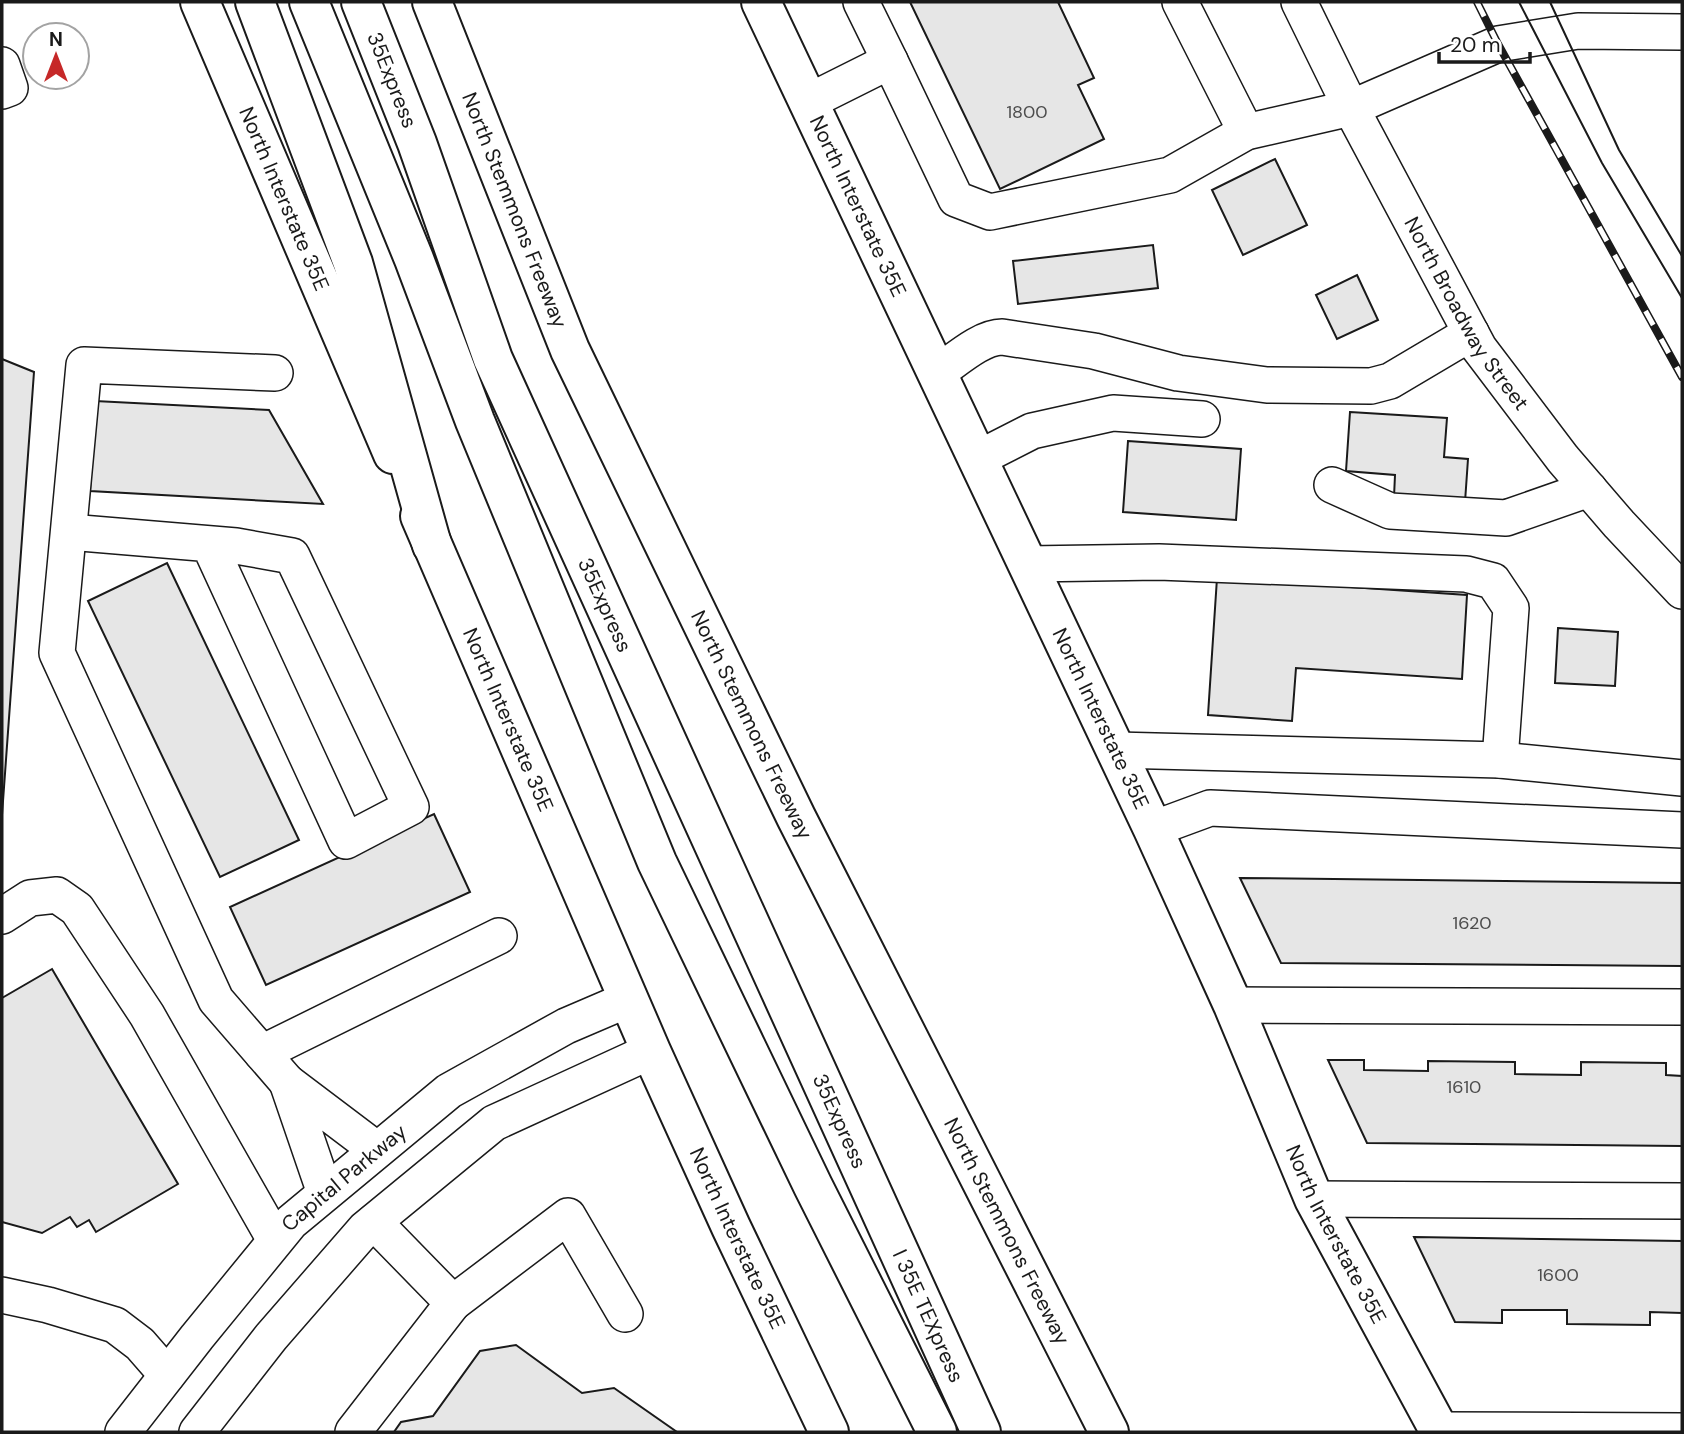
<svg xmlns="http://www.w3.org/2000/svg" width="1684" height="1434" font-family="'DM Sans',sans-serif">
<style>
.building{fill:#e6e6e6;stroke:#1a1a1a;stroke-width:2}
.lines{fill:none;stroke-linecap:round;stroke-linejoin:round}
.minor-casing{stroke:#1a1a1a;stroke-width:38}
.major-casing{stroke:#1a1a1a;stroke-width:42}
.highway-casing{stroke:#1a1a1a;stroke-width:42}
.minor{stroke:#fff;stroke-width:35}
.major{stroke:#fff;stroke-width:38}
.highway{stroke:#fff;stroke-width:38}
.tram{stroke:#1a1a1a;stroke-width:2}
.rail-casing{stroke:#1a1a1a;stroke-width:8}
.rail{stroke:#fff;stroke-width:5;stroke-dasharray:16;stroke-linecap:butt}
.labels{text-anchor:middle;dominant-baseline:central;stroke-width:5;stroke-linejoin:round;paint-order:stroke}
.number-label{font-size:18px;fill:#4d4d4d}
.street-label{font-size:21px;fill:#1a1a1a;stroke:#fff}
</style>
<rect width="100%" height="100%" fill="#fff"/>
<path class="building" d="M910 2H1058L1094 78 1078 85 1104 139 1000 189Z
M1275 159 1307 225 1243 255 1212 190Z
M1153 245 1158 288 1018 304 1013 261Z
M1357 275 1378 320 1337 339 1316 295Z
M2 359 34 372 2 815Z
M95 401 269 410 323 504 90 491Z
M1350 412 1447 418 1444 457 1468 459 1465 502 1394 497 1395 475 1346 471Z
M1128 441 1241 449 1236 520 1123 512Z
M167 563 299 840 220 877 88 601Z
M1217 578 1467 595 1462 679 1296 668 1292 721 1208 715Z
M1558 628 1618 632 1615 686 1555 683Z
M434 814 470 892 266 985 230 907Z
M1240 878 1682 883V966L1281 963Z
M52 969 178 1184 96 1232 89 1220 77 1227 70 1217 42 1233 2 1222V998Z
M1328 1060H1364V1070L1428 1071V1061L1515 1062V1074L1581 1075V1062L1666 1063V1075L1682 1076V1146L1367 1143Z
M1414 1237 1682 1241V1313L1650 1312V1325L1567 1324V1310H1502V1323L1455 1322Z
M516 1345 582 1393 614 1388 677 1432H394L401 1422 433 1416 480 1351Z"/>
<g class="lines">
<defs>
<g id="minor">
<path d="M861 2 890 61"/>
<path d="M1180 2 1246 132"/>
<path id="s1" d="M1299 2 1351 108 1479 348 1563 459 1619 524 1682 591"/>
<path d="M2 65 10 88 2 91"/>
<path d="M808 102 890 61 956 199 990 212 1170 175 1246 132 1351 108 1498 44 1578 31 1682 32"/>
<path d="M275 373 84 365 57 653 216 1000 287 1082"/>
<path d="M937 373C955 361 981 337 1002 337L1094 351 1178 373 1267 385 1371 386 1390 381 1471 333"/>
<path d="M977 459 1032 431 1113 413 1202 419"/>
<path d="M1332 485 1390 511 1506 518 1589 489"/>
<path d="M69 532 236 546 292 556 411 807 346 841 209 544"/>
<path d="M1028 564 1159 562 1466 574 1493 581 1511 608 1500 760"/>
<path d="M1116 750 1500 760 1682 778"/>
<path d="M1153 829 1210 808 1682 830"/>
<path d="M2 916 30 898 57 895 77 909 147 1015 275 1240"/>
<path d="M1233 1005 1682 1007"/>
<path d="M262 1053 499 936"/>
<path d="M325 1193 287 1082 377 1150"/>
<path d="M1314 1199 1682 1201"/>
<path d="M2 1295 48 1305 115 1325 140 1344 167 1375"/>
<path d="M453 1303 568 1216 625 1314"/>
<path d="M1439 1430 1682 1431"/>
<path id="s2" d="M123 1432 197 1337 291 1222 449 1091 566 1026 629 999"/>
<path d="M197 1432 271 1337 365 1229 494 1123 651 1051"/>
<path d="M353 1432 453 1303 374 1222"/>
</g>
<g id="major">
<path id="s3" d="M200 2 393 454"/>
<path id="s4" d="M761 2 1153 829 1233 1005 1314 1199 1440 1432"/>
<path id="s5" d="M420 516 651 1051 731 1227 829 1432"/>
</g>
<g id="highway">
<path d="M255 2 353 263 432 545"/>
<path d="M309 2 414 259 475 421 657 862 813 1186 937 1432"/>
<path id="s6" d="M361 2 417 143 493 359 981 1432"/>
<path id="s7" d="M432 2 570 350 796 817 1109 1432"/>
</g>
</defs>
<use href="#minor" class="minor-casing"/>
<use href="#major" class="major-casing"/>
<use href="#highway" class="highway-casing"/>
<use href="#minor" class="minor"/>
<use href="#major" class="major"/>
<use href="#highway" class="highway"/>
<path class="tram" d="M1519 2 1602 163 1682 298
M1550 2 1619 150 1682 256"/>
<defs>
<path id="rail" d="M1477 2 1498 44 1682 377"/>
</defs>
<use href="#rail" class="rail-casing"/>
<use href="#rail" class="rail"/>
</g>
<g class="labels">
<g class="number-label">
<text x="1027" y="112">1800</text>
<text x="1472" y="923">1620</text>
<text x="1464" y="1087">1610</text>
<text x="1558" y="1275">1600</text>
</g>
<g class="street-label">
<text stroke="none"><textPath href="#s6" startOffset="84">35Express</textPath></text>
<text stroke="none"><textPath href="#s3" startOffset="214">North Interstate 35E</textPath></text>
<text stroke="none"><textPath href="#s4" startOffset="226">North Interstate 35E</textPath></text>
<text stroke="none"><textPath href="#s7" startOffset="224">North Stemmons Freeway</textPath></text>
<text stroke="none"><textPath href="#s1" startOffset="354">North Broadway Street</textPath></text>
<text stroke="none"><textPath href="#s6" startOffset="651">35Express</textPath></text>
<text stroke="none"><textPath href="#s4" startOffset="793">North Interstate 35E</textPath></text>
<text stroke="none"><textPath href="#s5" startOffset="222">North Interstate 35E</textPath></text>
<text stroke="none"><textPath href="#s7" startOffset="791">North Stemmons Freeway</textPath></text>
<text stroke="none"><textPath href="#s6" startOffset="1218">35Express</textPath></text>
<text stroke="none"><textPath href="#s2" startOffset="338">Capital Parkway</textPath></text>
<text stroke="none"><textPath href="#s7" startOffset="1358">North Stemmons Freeway</textPath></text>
<text stroke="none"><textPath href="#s4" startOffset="1360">North Interstate 35E</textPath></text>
<text stroke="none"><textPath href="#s5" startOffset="789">North Interstate 35E</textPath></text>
<text stroke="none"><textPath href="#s6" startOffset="1432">I 35E TEXpress</textPath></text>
</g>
</g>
<rect width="1684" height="1434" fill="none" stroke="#1a1a1a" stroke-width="7"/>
<g transform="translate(56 56)"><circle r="33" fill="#ffffff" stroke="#a3a3a3" stroke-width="2"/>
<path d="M0-5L12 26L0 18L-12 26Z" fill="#c62828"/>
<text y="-10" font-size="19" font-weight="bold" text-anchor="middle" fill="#1a1a1a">N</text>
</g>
<path d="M1439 52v10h91v-10" fill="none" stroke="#1a1a1a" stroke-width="3.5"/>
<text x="1450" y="52" font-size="21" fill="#1a1a1a" stroke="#ffffff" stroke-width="5" paint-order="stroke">20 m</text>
</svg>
